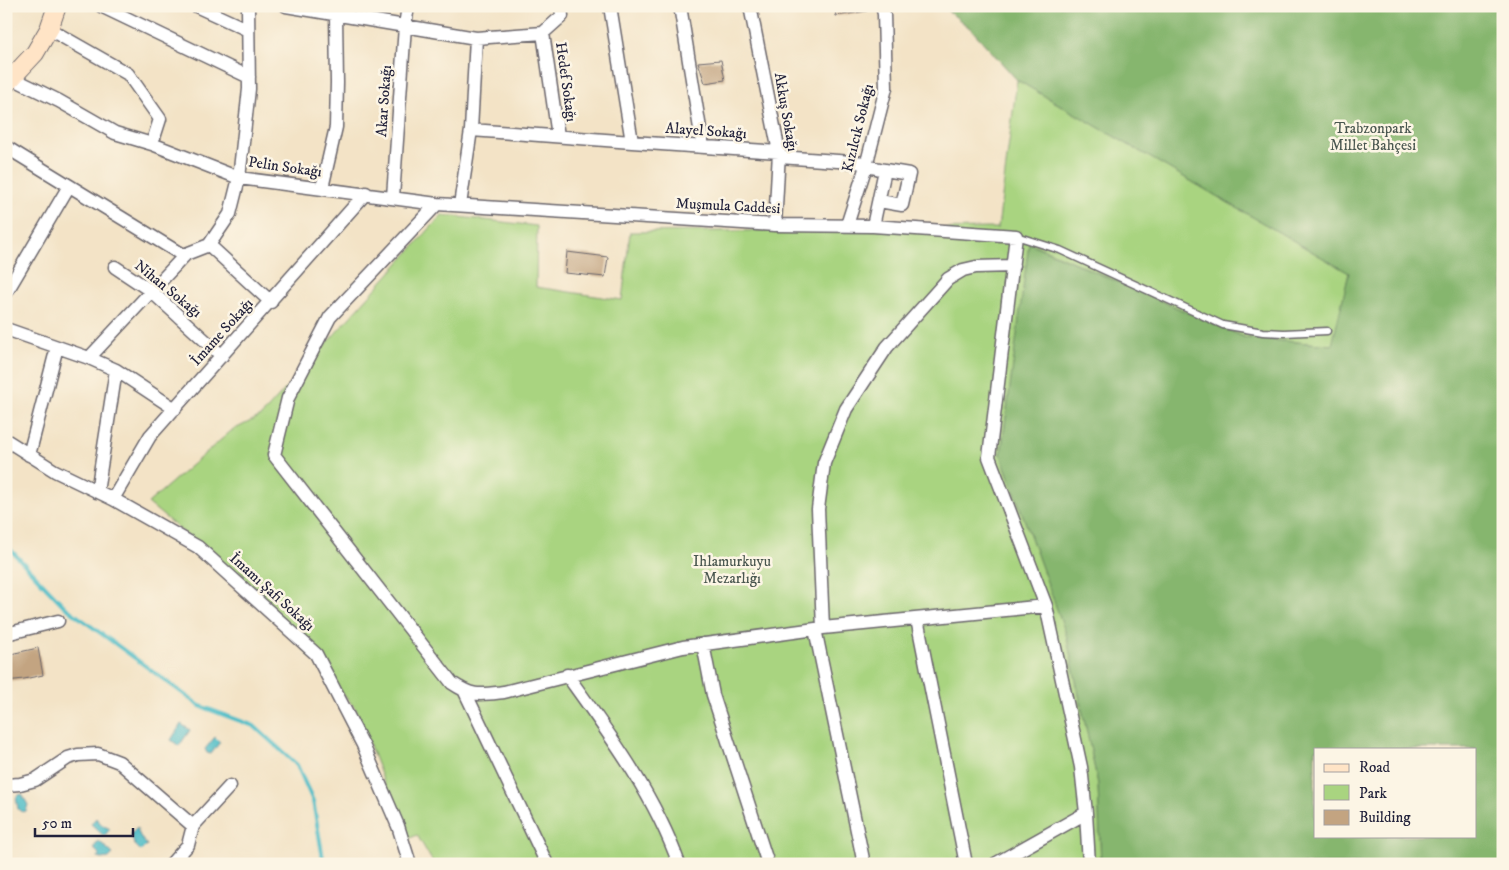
<svg xmlns="http://www.w3.org/2000/svg" width="1509" height="870" font-family="'IM FELL DW Pica',serif">
<style>
.green{fill:#a9d480;stroke:#667b5e}
.forest{fill:#86b66e;stroke:#546c54;fill-rule:evenodd}
.water{fill:#4fbdc7;stroke:#387081}
.lines{fill:none;stroke-linecap:round;stroke-linejoin:round}
.stream{stroke:#4fbdc7;stroke-width:4}
.building{fill:#c3a481}
.lane-casing{stroke:#6b666c;stroke-width:9}
.street-casing{stroke:#6b666c;stroke-width:15}
.secondary-casing{stroke:#6b666c;stroke-width:20}
.lane{stroke:#fff;stroke-width:6}
.street{stroke:#fff;stroke-width:12}
.secondary{stroke:#ffe4c6;stroke-width:18}
.labels{text-anchor:middle;dominant-baseline:central;stroke-width:5;stroke-linejoin:round;paint-order:stroke}
.street-label{font-size:15px;fill:#22223b;stroke:#fcf5e5}
.park-label{font-size:15px;fill:#4a5750;stroke:#fcf5e5}
</style>
<rect width="100%" height="100%" fill="#fcf5e5"/>
<filter id="ink" filterUnits="userSpaceOnUse"><feTurbulence type="fractalNoise" baseFrequency=".02" numOctaves="2"/><feDisplacementMap in="SourceGraphic" scale="10" xChannelSelector="R" yChannelSelector="G"/><feConvolveMatrix kernelMatrix="1 2 1 2 8 2 1 2 1" color-interpolation-filters="sRGB"/></filter>
<filter id="wash" filterUnits="userSpaceOnUse"><feTurbulence type="fractalNoise" baseFrequency=".0096" numOctaves="4" result="noise"/><feDisplacementMap in="SourceGraphic" scale="20" xChannelSelector="R" yChannelSelector="G"/><feGaussianBlur stdDeviation="1.12" result="paint"/><feColorMatrix in="noise" values="0 0 0 0 0 0 0 0 0 0 0 0 0 0 0 0 0 1.4 0 .05"/><feComposite in="paint" operator="in"/></filter>
<g filter="url(#wash)">
<rect width="100%" height="100%" fill="#f3e3c6"/>
<path class="green" d="M1017 80 1349 273 1333 345 1246 338 1030 243 1001 455 1066 633 1098 784 1101 864H434L417 835 406 840 356 709 251 589 148 503 231 431 261 416 442 215 537 226 536 287 622 300 630 232 998 228Z"/>
<path class="forest" d="M942 6H1503V864H1101L1098 784 1066 634 1001 455 1029 243 1246 338 1332 345 1349 273 1017 80 971 29ZM1315 749H1475V836H1315Z"/>
<path class="water" d="M181 724 190 730 179 746 171 740Z
M215 737 220 742 211 754 207 753 205 749Z
M22 794 28 805 26 811 23 812 18 809 16 798 19 795Z
M96 818 102 825 110 829 104 836 91 824Z
M137 828 140 837 147 845 141 851 134 844 131 834Z
M99 841 113 854 109 858 101 859 98 857 99 854 93 848Z"/>
<g class="lines">
<path class="stream" d="M6 545 65 607 200 706 254 726 297 765 313 801 324 864"/>
</g>
<g id="blocks">
<path class="building" d="M834 6H866L867 11 836 16Z
M721 60 725 80 705 83 698 62Z
M567 252 608 257 605 277 565 273Z
M38 648 43 675 24 679 6 681V655Z"/>
</g>
</g>
<g filter="url(#ink)">
<use href="#blocks" fill-opacity="0" stroke="#6b666c" stroke-width="1"/>
<g class="lines">
<defs>
<path id="lane" d="M1016 236 1060 250 1223 325 1263 332 1284 333 1327 331"/>
<path id="street" d="M101 6 249 77
M196 6 248 30
M248 6 249 89 239 178 437 204 775 225 873 226 1016 236 989 457 1046 606 1081 767 1086 813 1089 864
M286 6 476 38 471 130 632 142 610 6
M680 6 703 147
M750 6 779 152 775 225
M49 29 128 74 160 119 152 144
M476 38 543 33
M12 78 59 101 115 133 152 144 239 178 230 214 209 245 186 254 89 358 116 370 97 492
M558 136 543 33 562 16 561 6
M632 142 779 152
M6 147 184 256
M779 157 867 163
M866 166 885 170 873 226
M322 188 336 127 337 83 336 15
M393 197 405 26 408 6
M879 201 902 205 909 174 885 170
M437 204 330 317 288 398 274 455 452 683C473 697 479 695 504 692L683 647 823 628 1046 606
M460 205 471 130
M847 225 866 166 886 88 884 14 882 6
M209 245 271 302
M115 267 151 291 222 356
M6 293 69 186
M6 329 89 358
M116 370 175 409
M6 440 55 471 113 499 198 547 316 654 363 745 398 826 410 864
M29 455 57 347
M113 499 150 436 366 193
M917 619 966 864
M823 628 818 509 824 463 846 409 887 347 948 279 963 270 976 267 1013 266
M815 629 864 864
M6 634 58 621
M703 644 713 695 768 864
M567 675C610 735 654 794 679 864
M465 692 547 864
M6 785 20 784 35 780 68 758 78 755 98 754 119 762 193 826
M171 864 188 845 193 826 230 786
M995 864 1086 813"/>
<path id="secondary" d="M6 84 35 53 49 29 57 6"/>
</defs>
<use href="#lane" class="lane-casing"/>
<use href="#street" class="street-casing"/>
<use href="#secondary" class="secondary-casing"/>
<use href="#lane" class="lane"/>
<use href="#street" class="street"/>
<use href="#secondary" class="secondary"/>
</g>
</g>
<g class="labels">
<g class="street-label">
<text transform="translate(566 82) rotate(82)">Hedef Sokağı</text>
<text transform="translate(384 101) rotate(-86)">Akar Sokağı</text>
<text transform="translate(786 112) rotate(80)">Akkuş Sokağı</text>
<text transform="translate(858 128) rotate(-76)">Kızılcık Sokağı</text>
<text transform="translate(706 131) rotate(4)">Alayel Sokağı</text>
<text transform="translate(285 167) rotate(8)">Pelin Sokağı</text>
<text transform="translate(728 206) rotate(3)">Muşmula Caddesi</text>
<text transform="translate(168 289) rotate(39)">Nihan Sokağı</text>
<text transform="translate(222 332) rotate(-48)">İmame Sokağı</text>
<text transform="translate(272 592) rotate(42)">İmamı Şafi Sokağı</text>
</g>
<g class="park-label">
<text x="1373" y="128">Trabzonpark<tspan x="1373" dy="17">Millet Bahçesi</tspan></text>
<text x="732" y="561">Ihlamurkuyu<tspan x="732" dy="17">Mezarlığı</tspan></text>
</g>
</g>
<rect width="1509" height="870" fill="none" stroke="#fcf5e5" stroke-width="25"/>
<rect x="1314" y="748" width="162" height="90" fill="#fcf5e5" stroke="#a5a1a1"/>
<rect x="1324" y="764" width="25" height="8" fill="#ffe4c6" stroke="#a5a1a1"/>
<text x="1359" y="772" font-size="15" fill="#22223b">Road</text>
<rect x="1324" y="785" width="25" height="15" fill="#a9d480" stroke="#a5a1a1"/>
<text x="1359" y="798" font-size="15" fill="#22223b">Park</text>
<rect x="1324" y="810" width="25" height="15" fill="#c3a481" stroke="#a5a1a1"/>
<text x="1359" y="822" font-size="15" fill="#22223b">Building</text>
<path d="M35 828v8h98v-8" fill="none" stroke="#22223b" stroke-width="2.5"/>
<text x="42" y="828" font-size="15" fill="#22223b" stroke="#fcf5e5" stroke-width="4" paint-order="stroke">50 m</text>
</svg>
